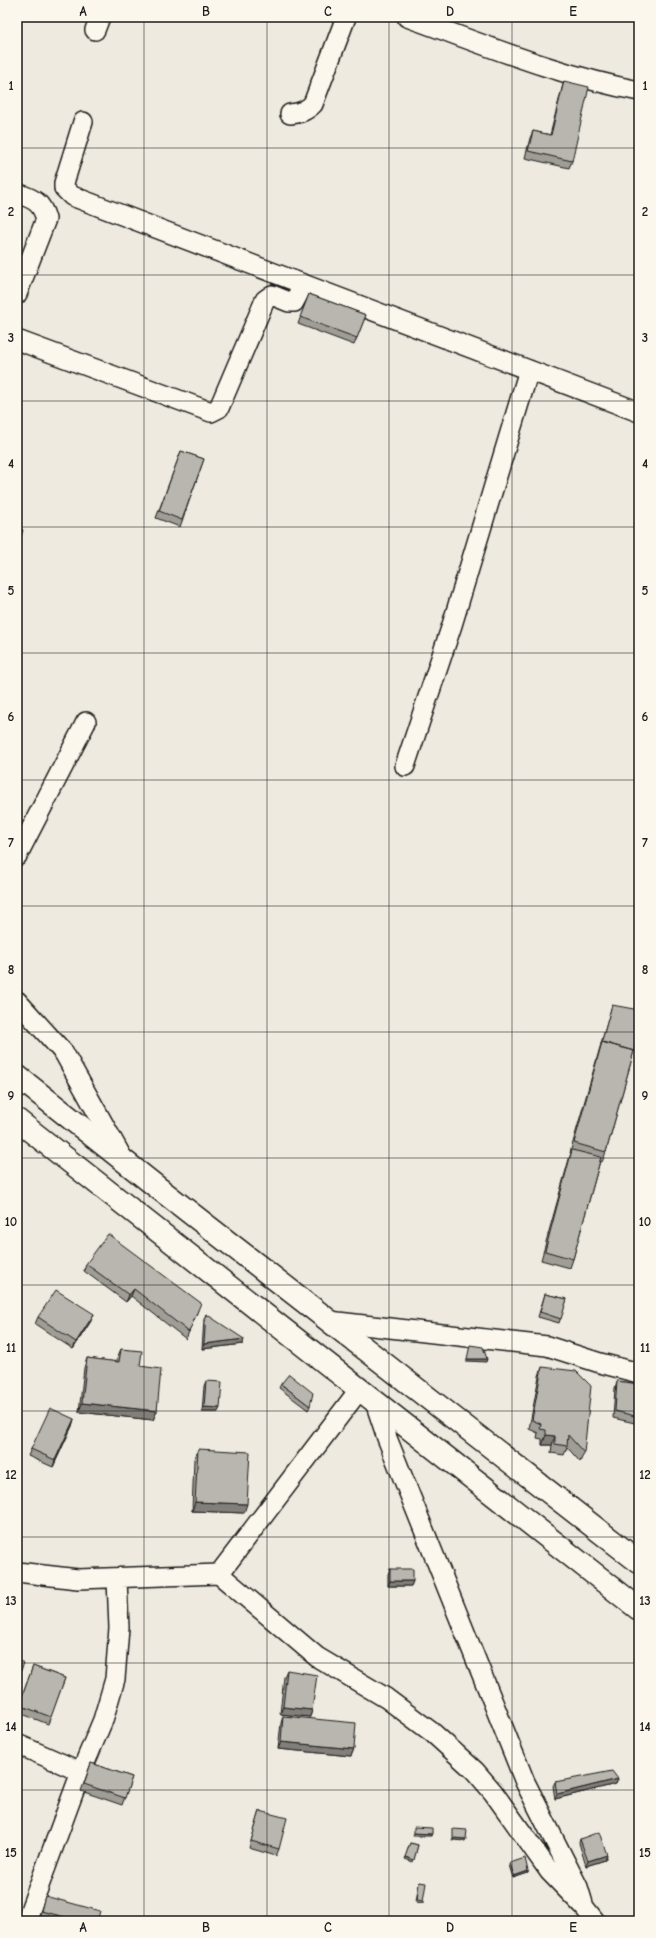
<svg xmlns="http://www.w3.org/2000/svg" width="656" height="1938" font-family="'Comic Neue',sans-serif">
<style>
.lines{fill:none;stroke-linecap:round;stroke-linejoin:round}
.minor-casing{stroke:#1c1c1c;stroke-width:22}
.major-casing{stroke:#1c1c1c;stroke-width:25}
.minor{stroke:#fbf7ec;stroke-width:19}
.major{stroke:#fbf7ec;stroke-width:22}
.wall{fill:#9f9d96;stroke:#1c1c1c}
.shaded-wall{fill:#827f7a;stroke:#1c1c1c}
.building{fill:#b9b6af;stroke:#1c1c1c}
.grid{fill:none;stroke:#1c1c1c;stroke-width:1;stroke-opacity:0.55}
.neatline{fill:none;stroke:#1c1c1c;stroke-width:1.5}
.grid-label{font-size:13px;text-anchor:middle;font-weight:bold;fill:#1c1c1c}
</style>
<rect width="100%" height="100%" fill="#eeeadf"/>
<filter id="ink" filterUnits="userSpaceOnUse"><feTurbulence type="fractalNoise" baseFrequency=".025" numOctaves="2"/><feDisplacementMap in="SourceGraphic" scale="8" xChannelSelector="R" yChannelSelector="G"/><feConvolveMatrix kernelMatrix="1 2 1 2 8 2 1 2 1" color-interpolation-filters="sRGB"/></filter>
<g filter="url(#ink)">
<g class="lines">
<defs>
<path id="minor" d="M407 17C483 44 560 76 639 91
M95 30 100 17
M290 114C300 113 306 111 313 104L346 17
M83 122 64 183V188L72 196 639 412
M17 193C33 199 41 201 46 219L17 294
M17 340 211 412 219 408 265 300 272 295 289 302H294L303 285
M405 766 452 625 529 370
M17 856 86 722
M17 1001 64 1053 123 1159
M329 1321 547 1346 600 1363 639 1373
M375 1402 387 1438 525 1782 578 1887 584 1907
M17 1572 78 1579 219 1574 359 1390
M219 1574 317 1657 386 1698 433 1733 475 1771 493 1792 550 1872 584 1907 595 1921
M17 1744 81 1772
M26 1921 81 1772 103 1720 115 1679 119 1628 117 1579"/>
<path id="major" d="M17 1076 157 1187 639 1562
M17 1120 639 1609"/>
</defs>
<use href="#minor" class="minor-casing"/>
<use href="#major" class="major-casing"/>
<use href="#minor" class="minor"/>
<use href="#major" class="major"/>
</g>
<path class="wall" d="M564 81 572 161 569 168 525 158 530 138 533 131 550 135 562 88Z
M309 294 366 315 354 345 298 324Z
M181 451 204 459 180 527 156 518Z
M612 1005 634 1051 606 1152 602 1162 600 1161 573 1259 570 1268 541 1260 569 1159 571 1153H570L610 1012Z
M86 1264 198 1310 186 1339 131 1296 126 1302 84 1271Z
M545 1294 567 1299 559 1323 538 1317Z
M206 1314 243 1344 202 1349 204 1319Z
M38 1317 91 1321 73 1349 35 1324Z
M121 1349 140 1366 157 1411 153 1420 79 1412 84 1368 87 1358 117 1362V1358Z
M542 1367 584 1453 580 1462 567 1447 564 1455 551 1453 552 1445H542V1439L537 1438 538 1433 529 1429 539 1376Z
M206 1381 218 1412H202L204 1386Z
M617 1381 639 1384V1424L613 1418 615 1388Z
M281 1384 310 1406 308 1410 279 1388Z
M74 1419 72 1426 53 1467 28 1456 31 1449Z
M198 1449 244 1513 192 1511 194 1459Z
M390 1569 413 1581 411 1586H388V1574Z
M33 1666 65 1678 48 1724 17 1712V1710Z
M287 1670 312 1710 310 1717 280 1714 284 1677Z
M283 1716 354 1749 351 1756 278 1749 281 1723Z
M91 1763 132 1777 122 1805 81 1791Z
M618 1779 616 1784 555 1799 553 1786 555 1782Z
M260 1811 279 1849 276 1856 249 1848Z
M580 1839 607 1855 605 1860 586 1866 579 1843Z
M410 1843 418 1845 413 1862 405 1859Z
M510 1863 528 1871V1873L513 1878 509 1865Z
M419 1882 423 1901V1903L416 1902Z
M45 1896 97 1921H50L39 1918Z"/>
<path class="shaded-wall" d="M636 1044H639V1051H634Z
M134 1289 131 1296 126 1302 129 1295Z
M94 1314 91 1321 73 1349 76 1342Z
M244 1339 243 1344 202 1349 204 1344Z
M467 1359H487L486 1362 466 1361Z
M82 1403 157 1411 153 1420 79 1412Z
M204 1407 220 1408 218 1412H202Z
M74 1419 72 1426 53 1467 55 1460Z
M546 1435 555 1436 552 1445H542Z
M195 1502 247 1504 244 1513 192 1511Z
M390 1581H413L411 1586H388Z
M283 1707 312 1710 310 1717 280 1714Z
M281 1742 354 1749 351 1756 278 1749Z
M618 1779 616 1784 555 1799 557 1794Z
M414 1833 432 1834 431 1836H413Z
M453 1838 466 1839 465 1841 452 1840Z
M607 1855 605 1860 586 1866 588 1861Z
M528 1871V1873L513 1878 514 1876Z"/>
<path class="building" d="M564 81 589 87 572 161 528 151 533 131 551 135Z
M309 294 366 315 357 338 300 317Z
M181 451 204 459 182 520 159 511Z
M17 528 23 530 17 549Z
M612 1005 639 1010V1044H636L634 1051 602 1042 601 1044Z
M602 1042 634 1051 606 1152 574 1143Z
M572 1150 601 1157 573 1259 545 1251Z
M108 1234 201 1303 189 1332 134 1289 129 1295 86 1264Z
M56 1290 94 1314 76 1342 38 1317Z
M545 1294 567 1299 561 1319 540 1312Z
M206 1314 244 1339 204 1344Z
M470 1345 483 1347 487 1359H467Z
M121 1349 142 1351 140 1366 161 1369 157 1411 82 1403 87 1358 119 1362Z
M542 1367 576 1371 591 1386 584 1453 568 1435 567 1446 555 1444V1436L546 1435V1430L540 1429 541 1424 532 1420Z
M289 1374 313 1393 310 1406 281 1384Z
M206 1381 222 1382 220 1408 204 1407Z
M617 1381 639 1384V1417L615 1411Z
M50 1408 74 1419 55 1460 31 1449Z
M198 1449 250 1452 247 1504 195 1502Z
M390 1569H413V1581H390Z
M17 1660 24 1663 17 1680Z
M33 1666 65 1678 51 1717 19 1705Z
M287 1670 317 1675 312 1710 283 1707Z
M283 1716 356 1723 354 1749 281 1742Z
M91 1763 132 1777 125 1798 84 1784Z
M612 1771 618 1779 557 1794 555 1782Z
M260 1811 287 1818 279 1849 251 1841Z
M414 1827 432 1828V1834L414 1833Z
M453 1829 467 1830 466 1839 453 1838Z
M599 1832 607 1855 588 1861 580 1839Z
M410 1843 418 1845 414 1860 405 1857Z
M525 1858 528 1871 514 1876 510 1863Z
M419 1882 426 1883 423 1901 417 1900Z
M45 1896 100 1911 97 1921H64L65 1917 41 1911Z"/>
</g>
<path class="grid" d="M144 17V1921M267 17V1921M389 17V1921M512 17V1921M17 148H639M17 275H639M17 401H639M17 527H639M17 653H639M17 780H639M17 906H639M17 1032H639M17 1158H639M17 1285H639M17 1411H639M17 1537H639M17 1663H639M17 1790H639"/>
<rect width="656" height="1938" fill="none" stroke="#fbf7ec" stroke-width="44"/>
<rect x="22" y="22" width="612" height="1894" class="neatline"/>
<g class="grid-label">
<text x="83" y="16">A</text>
<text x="206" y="16">B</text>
<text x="328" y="16">C</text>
<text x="450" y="16">D</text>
<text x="573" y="16">E</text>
<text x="11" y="90">1</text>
<text x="645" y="90">1</text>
<text x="11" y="216">2</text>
<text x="645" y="216">2</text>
<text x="11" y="342">3</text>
<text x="645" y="342">3</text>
<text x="11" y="468">4</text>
<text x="645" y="468">4</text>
<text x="11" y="595">5</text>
<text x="645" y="595">5</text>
<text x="11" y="721">6</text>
<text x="645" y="721">6</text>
<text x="11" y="847">7</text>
<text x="645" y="847">7</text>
<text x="11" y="974">8</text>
<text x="645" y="974">8</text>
<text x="11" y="1100">9</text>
<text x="645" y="1100">9</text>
<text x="11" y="1226">10</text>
<text x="645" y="1226">10</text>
<text x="11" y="1352">11</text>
<text x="645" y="1352">11</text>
<text x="11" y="1479">12</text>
<text x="645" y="1479">12</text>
<text x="11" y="1605">13</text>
<text x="645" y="1605">13</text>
<text x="11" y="1731">14</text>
<text x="645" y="1731">14</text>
<text x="11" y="1857">15</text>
<text x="645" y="1857">15</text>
<text x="83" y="1932">A</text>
<text x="206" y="1932">B</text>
<text x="328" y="1932">C</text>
<text x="450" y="1932">D</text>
<text x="573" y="1932">E</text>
</g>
</svg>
